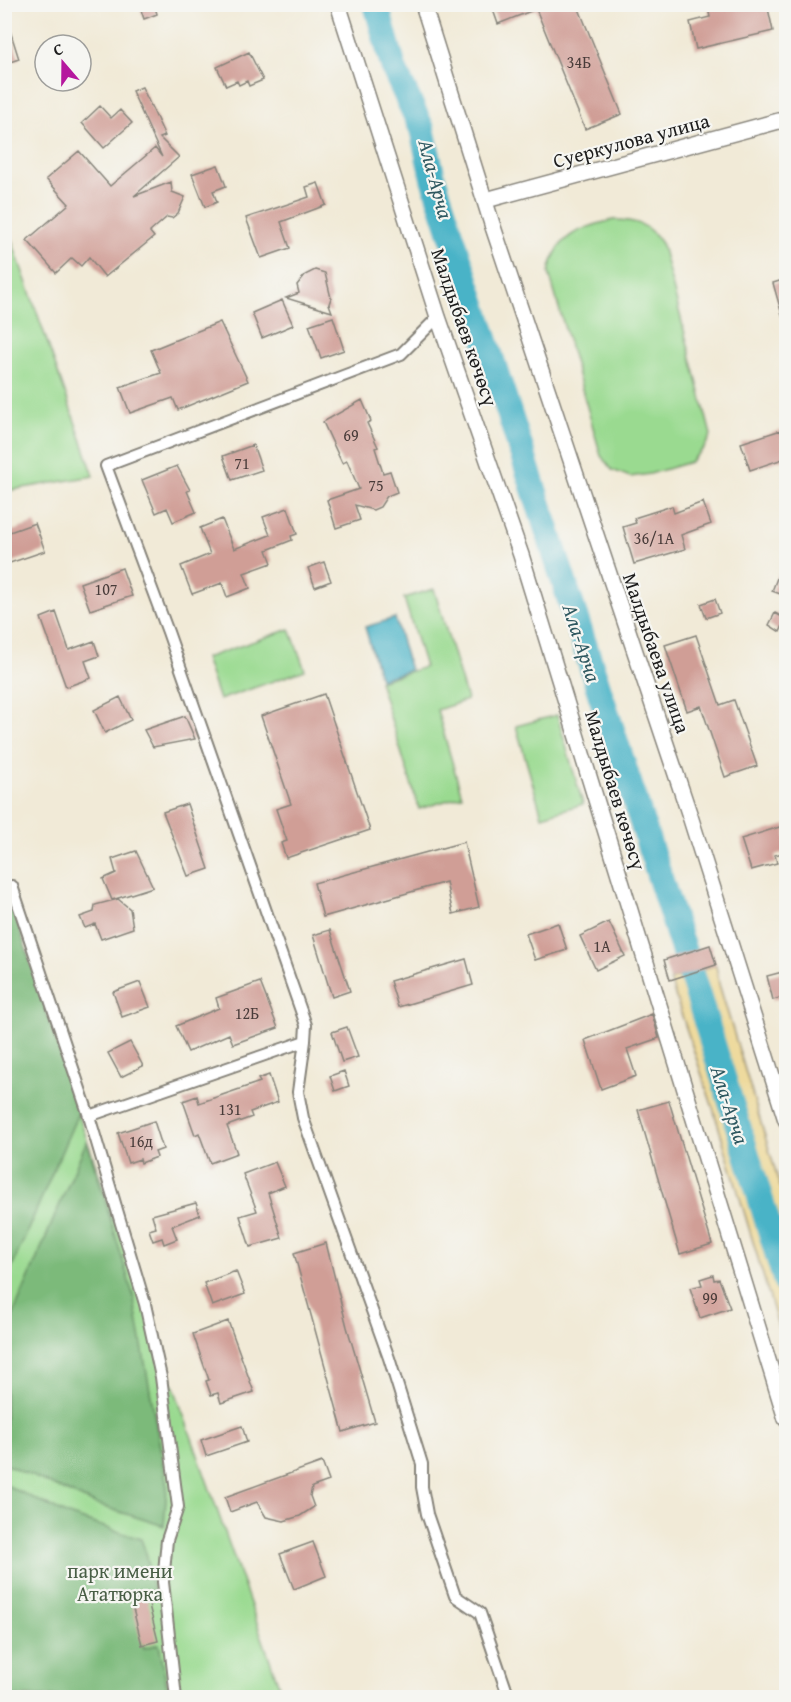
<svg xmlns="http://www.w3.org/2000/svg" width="791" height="1702" font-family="'Gentium Book Plus',serif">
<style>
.green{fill:#9ada90;stroke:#5b7b56;stroke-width:1.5}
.forest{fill:#7bba7a;stroke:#4c6b4b;stroke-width:1.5}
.sand{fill:#eeda9e;stroke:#857b5d;stroke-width:1.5}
.water{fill:#49b3c7;stroke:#326872;stroke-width:1.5}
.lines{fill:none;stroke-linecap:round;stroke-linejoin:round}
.river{stroke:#49b3c7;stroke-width:26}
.building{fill:#d09e96}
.street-casing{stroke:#86837a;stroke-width:14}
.secondary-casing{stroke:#86837a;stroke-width:18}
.street{stroke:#fff;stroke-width:10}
.secondary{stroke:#fff;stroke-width:15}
.labels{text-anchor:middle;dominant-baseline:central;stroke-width:4.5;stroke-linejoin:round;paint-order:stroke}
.number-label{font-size:16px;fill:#493c3a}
.street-label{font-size:20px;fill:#1c1c1c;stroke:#f6f6f2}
.park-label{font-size:20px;fill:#485e45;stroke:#f6f6f2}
.water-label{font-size:21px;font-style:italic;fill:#2e5860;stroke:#f6f6f2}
</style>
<rect width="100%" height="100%" fill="#f6f6f2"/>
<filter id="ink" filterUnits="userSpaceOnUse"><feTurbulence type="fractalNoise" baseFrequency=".0167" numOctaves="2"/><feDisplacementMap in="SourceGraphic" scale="12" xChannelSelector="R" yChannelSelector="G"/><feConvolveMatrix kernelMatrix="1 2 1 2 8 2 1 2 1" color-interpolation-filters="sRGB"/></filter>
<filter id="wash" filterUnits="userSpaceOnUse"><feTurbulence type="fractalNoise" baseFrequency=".008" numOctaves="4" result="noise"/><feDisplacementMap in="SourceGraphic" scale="24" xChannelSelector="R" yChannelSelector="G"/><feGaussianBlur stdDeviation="1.35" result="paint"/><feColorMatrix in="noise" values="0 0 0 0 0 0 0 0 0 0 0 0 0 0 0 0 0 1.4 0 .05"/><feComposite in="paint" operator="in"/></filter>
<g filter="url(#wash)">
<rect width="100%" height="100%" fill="#f1ead7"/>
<path class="green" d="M613 220C637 220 649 224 662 245L711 435 704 448 690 462 650 474 630 477 612 470 601 456 549 273C556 236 578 228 613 220Z
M4 221H5L94 476 5 491Z
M434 589 467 700 437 710 462 796 419 809 379 681 425 667 404 598Z
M290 629 305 670 219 700 205 658Z
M557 715 583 804 542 816 516 726Z
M4 884 87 1140 283 1697H5Z"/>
<path class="forest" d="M5 884 79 1111 5 1283H4Z
M87 1140 133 1295 167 1486 164 1526 95 1504 5 1464V1334Z
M4 1484 68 1515 141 1539 147 1556 153 1593 132 1598 144 1648 159 1644 169 1697H5Z"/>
<path class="sand" d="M716 965 719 984 786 1206V1352L713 1108 670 980Z"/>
<path class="water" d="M395 618 410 670 380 679 365 627Z"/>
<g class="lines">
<path class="river" d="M376 4 394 69 422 129 433 178 697 992 786 1282"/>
</g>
<g id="blocks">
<path class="building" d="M139 4H154L157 14 144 19Z
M491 4H577L622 114 585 129 536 9 498 24Z
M707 4H745L746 9 767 4 773 31 696 49 690 22 710 17Z
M4 21H7L19 59 4 64Z
M249 52 263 80 249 86 247 81 239 85 237 81 226 86 217 67Z
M142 87 165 136 160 138 179 157 134 196 171 182 172 192 185 197 178 213 172 218 167 217 150 232 154 237 105 277 89 257 81 266 72 258 56 273 27 240 69 204 46 179 79 151 110 186 155 148 162 157 132 91Z
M100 106 111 118 120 110 132 123 104 148 82 123Z
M218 165 226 186 213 191 217 202 205 207 192 174Z
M318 183 326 205 281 222 290 248 261 258 246 218 309 197 306 187Z
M315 270 325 273 331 298 329 304 332 312 286 298 299 293 297 285 305 275Z
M786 279V317L783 318 773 283Z
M282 300 293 325 262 338 252 313Z
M333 317 344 350 321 358 309 325Z
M220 322 248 381 178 410 173 398 130 413 120 387 161 373 151 350Z
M362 400 371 421 367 423 378 447 375 448 383 473 390 471 397 492 387 496 380 507 373 510 355 505 360 520 336 528 327 500 359 489 347 461 342 463 323 422Z
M781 430 786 458 750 470 741 443Z
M253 445 262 470 232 480 223 456Z
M177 466 190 490 187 491 196 512 173 522 167 508 156 513 142 480Z
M703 502 711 524 681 535 685 549 634 564 623 527 636 523 634 518 672 506 674 513Z
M288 508 297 534 291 536 292 540 267 550 272 563 244 573 250 588 227 597 222 583 192 594 181 566 210 554 200 528 222 519 234 549 270 535 263 517Z
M35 523 45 551 4 565V534Z
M786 555V596L772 591Z
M324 562 331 581 315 587 308 568Z
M122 568 132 596 90 610 80 583Z
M715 599 720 613 706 618 701 604Z
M56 612 69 650 94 641 99 656 85 661 91 678 66 687 41 618Z
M775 613 786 619 780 632 769 625Z
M696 635 720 705 734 700 757 766 725 777 701 706 687 711 665 645Z
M324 694 370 830 286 858 281 843 287 841 276 809 291 804 261 716Z
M120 697 131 720 105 733 94 710Z
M185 716 195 739 153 747 144 730Z
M187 804 209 869 188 876 163 812Z
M786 825V852L775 855 777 863 751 870 741 839Z
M464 842 479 907 453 914 446 882 323 917 314 883Z
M136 851 153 887 112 900 103 879 116 873 112 859Z
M118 899 130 909 133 928 101 939 95 924 85 928 80 917 94 912 95 905Z
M609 922 625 956 596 970 580 936Z
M558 923 567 950 535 960 526 934Z
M330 930 350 991 332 997 313 935Z
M710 945 716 965 670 980 664 960Z
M466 959 473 985 398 1007 390 981Z
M786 971V996L773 1000 767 976Z
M140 982 150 1007 122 1017 113 992Z
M260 982 278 1028 233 1044 229 1034 188 1052 176 1026 219 1008 216 998Z
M652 1014 659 1038 627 1049 636 1076 601 1089 585 1040Z
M347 1027 358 1057 342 1062 332 1032Z
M130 1042 143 1066 121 1077 108 1053Z
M344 1071 349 1086 335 1091 330 1076Z
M269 1075 278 1102 250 1112 252 1117 227 1126 237 1153 210 1163 199 1133 195 1135 183 1101 197 1096 199 1103 260 1082 258 1079Z
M669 1101 712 1244 680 1254 638 1110Z
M154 1121 163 1149 155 1152 157 1157 141 1163 140 1159 128 1163 118 1133Z
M275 1162 285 1186 268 1193 282 1238 250 1247 240 1216 257 1211 243 1174Z
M196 1203 200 1215 172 1226 177 1239 164 1244 162 1238 153 1241 149 1230 156 1228 152 1215Z
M326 1243 347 1327 375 1422 343 1432 294 1253Z
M236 1271 245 1294 212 1306 204 1283Z
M713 1275 714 1280 719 1279 730 1308 700 1318 690 1288 702 1285 700 1279Z
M228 1321 254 1392 221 1403 218 1393 211 1395 206 1381 209 1380 193 1334Z
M242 1426 247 1442 206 1456 201 1440Z
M322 1462 329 1481 312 1487 310 1496 314 1507 300 1516 284 1521 266 1517 257 1502 230 1512 225 1497Z
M313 1542 326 1576 294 1589 280 1554Z
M147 1597 158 1641 142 1645 131 1601Z"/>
</g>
</g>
<g filter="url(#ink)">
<use href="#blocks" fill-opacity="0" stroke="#86837a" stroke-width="1.5"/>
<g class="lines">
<defs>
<path id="street" d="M12 886 89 1116 305 1041 298 1092 303 1118 389 1358 422 1464V1487L427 1514 455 1596 480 1613 509 1698
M305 1041 306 1025 168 632 106 466 401 354 438 317
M89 1116 145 1304 161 1377 178 1507 167 1540 163 1582 176 1698"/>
<path id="secondary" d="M338 4 438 317 521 555 786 1419
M423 4 492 224 689 813 786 1120
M486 200 786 119"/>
</defs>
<use href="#street" class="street-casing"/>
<use href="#secondary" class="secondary-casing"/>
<use href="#street" class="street"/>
<use href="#secondary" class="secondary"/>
</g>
</g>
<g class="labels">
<g class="number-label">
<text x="579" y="62">34Б</text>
<text x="351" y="435">69</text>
<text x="242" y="463">71</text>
<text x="376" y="485">75</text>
<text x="654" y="538">36/1А</text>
<text x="106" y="589">107</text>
<text x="602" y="946">1А</text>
<text x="247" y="1013">12Б</text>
<text x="230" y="1109">131</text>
<text x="141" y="1141">16д</text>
<text x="710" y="1298">99</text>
</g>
<g class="street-label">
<text transform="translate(631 140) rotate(-15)">Суеркулова улица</text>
<text transform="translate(465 327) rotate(71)">Малдыбаев көчөсү</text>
<text transform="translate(657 653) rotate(71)">Малдыбаева улица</text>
<text transform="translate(616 790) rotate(73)">Малдыбаев көчөсү</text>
</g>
<g class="park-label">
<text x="120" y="1570">парк имени<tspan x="120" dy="23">Ататюрка</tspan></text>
</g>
<g class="water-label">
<text transform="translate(436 179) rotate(75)">Ала-Арча</text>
<text transform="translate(582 643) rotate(72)">Ала-Арча</text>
<text transform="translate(730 1105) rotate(72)">Ала-Арча</text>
</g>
</g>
<rect width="791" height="1702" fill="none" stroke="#f6f6f2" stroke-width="24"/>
<g transform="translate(63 63) rotate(340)"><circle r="28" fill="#f6f6f2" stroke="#9f9f9c" stroke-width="1.5"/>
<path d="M0-4.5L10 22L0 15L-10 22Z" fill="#b5179e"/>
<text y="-9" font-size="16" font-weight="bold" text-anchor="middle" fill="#1c1c1c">С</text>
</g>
</svg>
